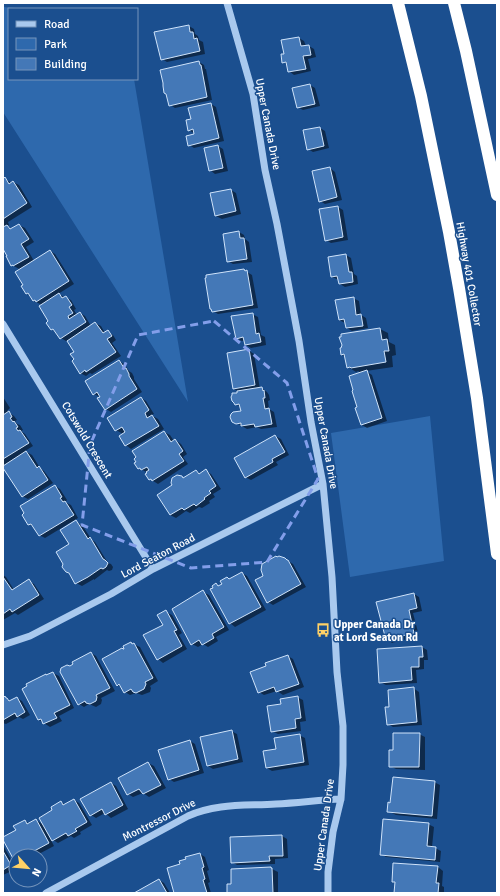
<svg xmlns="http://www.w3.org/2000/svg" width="500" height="896" font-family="Signika,sans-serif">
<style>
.green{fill:#2e69ad}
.shadow{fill:#0007}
.building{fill:#4478b7;stroke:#cfe3fa}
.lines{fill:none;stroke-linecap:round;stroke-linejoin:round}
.minor{stroke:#a9c9ee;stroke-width:7}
.highway{stroke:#fff;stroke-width:12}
.marked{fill:none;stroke:#839eea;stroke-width:3;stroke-dasharray:8 5;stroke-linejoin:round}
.labels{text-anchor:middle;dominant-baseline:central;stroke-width:3;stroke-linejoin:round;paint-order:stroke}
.street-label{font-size:11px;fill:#fff;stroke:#1b4f8f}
.poi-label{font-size:11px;font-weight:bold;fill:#fff;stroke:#1b4f8f;text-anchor:start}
</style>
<rect width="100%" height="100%" fill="#1b4f8f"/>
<path class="green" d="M3 7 28 9H9V79H134L188 402 3 112Z
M430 416 444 561 350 577 331 433Z"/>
<path class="shadow" d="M189 26 194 29 195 34 198 36 199 40 203 42 205 54 167 62 162 59Z
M299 38 304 41 306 46H309L314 49 316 57 308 59 311 71 294 75 289 71 287 64 283 62 285 54Z
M199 62 204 65 205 69H206L212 100 175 108 170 105Z
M310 85 315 88 320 106 303 110 297 107Z
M211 104 216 107 224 141 194 148 189 145 195 134 189 130 192 120Z
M320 128 325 131 329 148 313 152 308 149Z
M218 146 223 149 228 171 215 174 210 170Z
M330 168 335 172 342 200 325 204 320 201Z
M5 179 10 182 12 183 13 182 19 185 32 207 8 222 9 225 7 226 12 229 19 225 25 228 34 242 26 247 34 261 50 251 55 254 74 284 58 294 71 300 76 309 74 310 77 315 80 313 85 316 91 326 95 323 101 326 105 333 108 332 113 335 116 340 112 343 121 356 92 374 90 373 86 376 80 373 76 360 75 352 68 340 66 341 61 338 57 333 52 329 50 322 42 305 34 301 32 296 27 294 21 270 12 265 9 256 3 247V180Z
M231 190 236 193 241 214 222 219 216 216Z
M338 207 343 210 348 240 331 243 326 240Z
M239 232 244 235 245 239 249 242 252 262 233 264 228 261Z
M346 255 351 258 354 274 357 276 358 284 345 287 340 284 339 280 332 277Z
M244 270 252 275 258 308 218 314 213 311Z
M353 298 359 301 361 315 366 318 368 328 352 331 347 328 345 323 339 320Z
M252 314 258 317 261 335 265 337 266 345 251 348 246 345 245 340 242 341 236 338Z
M380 329 388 333 389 342 395 345 396 355 392 356 393 367 366 371 372 375 387 421 367 428 362 425 358 408 361 373 358 371 356 372 348 367 346 357 342 355Z
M248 350 254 354 260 389 262 388 267 392 269 395 270 400 268 401 269 409 274 412 277 427 261 429 257 427 247 429 233 421 242 412 241 407 235 404 238 393V391L234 389Z
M119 361 124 364 129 371 132 373 134 377V379L142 392 111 412 106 409 100 397 94 394Z
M3 397 10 408 7 411 14 416 17 420 15 421 17 424 20 425 23 430 21 431 25 434 33 446 25 451 32 455 40 468 44 471 53 483 28 499 22 496 3 466Z
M141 398 146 401 154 414 151 415 158 419 164 429 131 449 126 445 120 436 123 434 116 430 109 418Z
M164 432 170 435 174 441 175 440 181 444 187 454 183 457 188 464 158 484 150 479 148 473 139 468Z
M275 436 281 439 289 455 276 462 278 465 251 480 245 477Z
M196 471 201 474 206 471 211 474 221 489 213 494 215 497 209 501 210 503 202 508 199 507 190 513 186 511 176 518 170 515 173 485 181 477 185 479Z
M55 486 60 489 67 500 65 502 71 505 78 518 45 538 39 535 35 528 29 524Z
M76 522 82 525 92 540H90L105 564 106 563 92 540 95 542 108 563 111 564 113 567 112 570 109 571 107 570 94 580V579L82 586 76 583 71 574 66 572 70 544Z
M285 559 293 564 306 587 273 605 268 602 265 576Z
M242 573 247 576 266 610 235 627 230 623 214 588 216 585 219 586Z
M3 575 6 577 14 590 29 581 34 584 44 599 18 615 15 613 3 620Z
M203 592 209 595 229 630 216 637 218 641 208 647 203 644 198 647 192 644Z
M414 594 419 597 422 611 413 613 419 636 392 643 387 640Z
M166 612 172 615 182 633 179 635 187 649 163 663 158 659Z
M131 643 140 647 158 681 150 686 151 688 150 692 142 695 136 693 130 695 125 692 122 688 118 685 124 650Z
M422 647 427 650 428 660H424V669L416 670 417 683 386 685 380 682Z
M91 653 96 656 115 691 101 698 102 700 101 704 96 707 89 704 84 707 79 704 70 667Z
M288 656 293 659 304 687 283 695 277 691 264 695 259 692 268 666Z
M53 673 59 676 74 708 59 716 62 721 50 727 39 720Z
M413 688 419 692 422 725 393 727 388 724 390 708Z
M297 697 303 700 306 721 300 722 301 731 278 734 272 731 282 705Z
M5 698 11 701 17 698 22 701 30 715 23 719 19 717 6 724 3 723V699Z
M231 731 237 734 243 762 213 769 208 766Z
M419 734 425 737V770L396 769 390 766 394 752Z
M299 735 305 738 309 765 272 771 267 768 277 749Z
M190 741 195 744 204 773 174 782 169 779Z
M148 763 154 766 166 788 149 797 143 793 133 797 128 794Z
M434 782 440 785 437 819 396 815 388 811 391 804Z
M111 783 116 786 128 809 111 818 105 813 96 818 91 815Z
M74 800 79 803 92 825 80 832 81 834 74 838 71 836 58 843 50 838 54 846 35 856H16V861H15L17 831 25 821 30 824 36 820 44 825 54 810 61 802 66 805Z
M428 824 434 827 432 847 435 848 441 851 440 862 386 857 381 854Z
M282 836 287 839 288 858 275 859V864L237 865 232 862Z
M3 845 16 869 3 875Z
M200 854 205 857 209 870 207 871 210 882 208 883 211 893H175L181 864Z
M438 867 443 871 442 886 444 887V893H395L396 883 393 882Z
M270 868 278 872V893H228L232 885Z
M159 880 164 883 170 893H136Z"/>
<path class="building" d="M189 25 190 32H193L194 39 197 38 200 51 161 60 154 32Z
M299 37 301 46 309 45 311 55 303 56 306 69 288 72 286 62 282 63 281 54H284L281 40Z
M199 61 200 65H201L207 97 169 106 166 94 164 93 163 86V83L160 70Z
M310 84 315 104 297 108 292 88Z
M211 103 219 138 188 146 186 136 194 134 193 129 188 131 186 120 191 119 188 108Z
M320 127 324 146 307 150 303 130Z
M218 145 223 168 209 171 204 148Z
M330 167 337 197 319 202 312 171Z
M5 177 9 184 13 181 27 203 3 219V179Z
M231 189 236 211 215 216 210 193Z
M338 206 343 237 325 241 319 209Z
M19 224 29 239 21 244 29 257 13 266V265L11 266 6 256H7L3 249V227L7 225 10 229Z
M239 231 240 238H244L247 259 227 262 223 234Z
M50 250 69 281 36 302 35 300 33 301 28 293 26 294 21 286 23 285 15 272Z
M346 254 349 272H352L353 282 339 284 337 276 331 277 328 257Z
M244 269 245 271 247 270 253 305 212 312 211 309H210L205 278H206V275Z
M59 293 62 298 66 296 72 305 69 307 73 313 68 316 69 319 80 312 86 322 60 339 53 329 51 330 46 323 48 321 39 306Z
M354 297 356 315 361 314 363 326 346 328 344 319 339 320 335 300Z
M253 313 256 334 259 333 261 342 245 345 243 337 236 339 231 316Z
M95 322 103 333 108 330 112 336 107 339 116 352 86 372 85 370 80 374 72 361 74 359 70 354 74 352 67 341Z
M380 328 382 340 387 339 389 351H384L386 362 351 368 350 367 347 368 344 354 341 355 340 348H341L342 345 339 337H341V334Z
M249 349 255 385 233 389 227 353Z
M119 360 124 368H126L129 374V376L137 389 105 410 97 398 100 397 97 392 93 395 85 381Z
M367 370 382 418 361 425 355 408 357 407 352 391 353 390 349 376Z
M262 387 263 391 264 390 265 398H263L265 409 269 408 272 424 255 427 254 424 241 426V423L236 424 232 422 230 417 231 414 233 412 241 411 239 404 235 405 234 403 232 401 231 397 232 395V393H237V391Z
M141 397 149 410 145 413 147 418 152 415 159 426 125 446 119 436 125 432 122 427 115 431 107 418Z
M9 411 12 417 10 418 13 422 14 421 18 427 16 428 18 431 20 430 29 443 3 459V415Z
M164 431 171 442 175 439 183 451 179 454 184 461 152 481 151 479 149 480 145 474 147 473 146 472 149 470 147 467 141 470 140 468 138 469 134 463 136 462 134 459 136 457 132 451Z
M275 435 285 452 272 459 273 462 245 478 234 458Z
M26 451 37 468 39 466 48 480 22 497 3 468V466Z
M206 469 216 486 209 491 211 493 204 498 205 499 196 506 194 504 184 510 182 508 170 515 157 495 172 485 171 483 172 478 177 475 182 476 183 478 196 470 199 474Z
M55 485 62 497 60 498 63 502 65 501 74 515 39 536 31 524 28 525 22 515 24 513 20 506Z
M76 520 88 539 90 537 103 559 105 560 108 563 106 567 103 569 101 568 88 577 75 584 69 573 66 572 62 567 63 564 56 552 69 544 60 530Z
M276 556 277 557 279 556 285 558 287 560H288L301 584 267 603 255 580 263 576 261 570 262 564Z
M242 572 261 607 229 624 210 589 213 588 212 586 216 583 218 586 222 584 220 581 227 577 229 579Z
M3 577 12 590 29 579 39 595 12 612 10 609 3 614Z
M203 590 224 627 212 634 214 638 202 645 199 640 191 645 172 609Z
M414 593 417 608 409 610 414 633 386 640 376 602Z
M166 610 177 630 174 631 182 646 157 660 143 635 163 625 157 615Z
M131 642 132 644 134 643 153 678 145 682 146 684 144 689 136 693 133 692 131 689 124 693 119 684 117 686 102 659 122 648 123 649H124L123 646Z
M422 646 423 657H419V667H411L412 680 379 683 377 649Z
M91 652 110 688 96 695 97 697 96 701 90 704 86 703 85 701 78 705 60 672 61 668 67 665 70 666 73 664 72 662Z
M288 655 299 684 276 692 274 687 258 693 250 672 266 666 265 663Z
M53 672 70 705 54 713 57 718 43 724 41 719 38 720 22 689 27 686 26 684 46 674V675Z
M414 687 417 722 387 725 385 707H389L388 690Z
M5 696 6 698H7L9 701 17 697 25 712 17 717 15 713 3 720V698Z
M298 696 301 718 295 719 296 728 271 732 267 706 281 704 280 699Z
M232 730 238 759 207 766 200 737Z
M393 733H420L419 767H389V750H393Z
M300 734 304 762 266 768 263 751 276 749 274 738Z
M190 740 199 770 168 780 158 750Z
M148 762 161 785 143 794 139 789 127 795 118 778Z
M393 777 435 781 432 816 387 812 388 802 390 803Z
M111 782 123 805 105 815 102 809 90 816 80 799Z
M74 799 87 822 75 829 77 831 68 836 66 833 52 841 39 818 52 810 51 807 61 801 63 805Z
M36 819 49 843 25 856H16V861L15 862 3 840V837L16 830 13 826 25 820 27 824Z
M383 819 429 823 427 846 436 847 435 860 380 855Z
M282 835 283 856H269L270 861 231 863 230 837Z
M3 851 11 865 3 870Z
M200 853 204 867 202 868 205 879 203 880 207 893H174L167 868 180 864 179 861 186 859 185 857Z
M393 863 438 866 436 883H439L438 893H394L395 882H392Z
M271 867V868H272L273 893H227V884H231V869Z
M159 879 167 893H134Z"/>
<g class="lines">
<path class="minor" d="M227 3 253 94 265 170 277 224 299 341 311 422 323 484 332 577 337 672 343 726V765L341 799 333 832 328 872V893
M3 324 153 569
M3 645 30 636 111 594 153 569 323 484
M46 893 188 816C216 803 247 806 276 804 298 803 319 800 341 799"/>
<path class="highway" d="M398 3 421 96 449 232 459 288 477 398 497 554
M454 3 466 51 497 195"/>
</g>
<path class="marked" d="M214 321 287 383 318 479 267 562 191 568 82 525 90 445 138 335Z"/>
<defs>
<symbol id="bus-bare" viewBox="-9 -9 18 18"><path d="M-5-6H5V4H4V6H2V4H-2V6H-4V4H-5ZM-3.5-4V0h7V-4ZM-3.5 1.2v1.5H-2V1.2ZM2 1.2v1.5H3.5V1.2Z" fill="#ffd166" stroke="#1b4f8f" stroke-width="2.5" paint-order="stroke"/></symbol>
</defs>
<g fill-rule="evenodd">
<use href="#bus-bare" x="313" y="620" width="20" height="20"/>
</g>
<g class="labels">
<g class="street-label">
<text transform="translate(268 124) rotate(79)">Upper Canada Drive</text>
<text transform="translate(469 274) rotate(80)">Highway 401 Collector</text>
<text transform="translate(87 440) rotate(59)">Cotswold Crescent</text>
<text transform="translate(326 443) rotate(80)">Upper Canada Drive</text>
<text transform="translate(158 556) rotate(-28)">Lord Seaton Road</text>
<text transform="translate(159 820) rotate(-27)">Montressor Drive</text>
<text transform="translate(324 825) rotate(-82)">Upper Canada Drive</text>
</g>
<g class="poi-label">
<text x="334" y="624">Upper Canada Dr<tspan x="334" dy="13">at Lord Seaton Rd</tspan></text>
</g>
</g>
<rect width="500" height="896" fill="none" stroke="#ffffff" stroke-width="8"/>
<rect x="8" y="8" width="130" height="72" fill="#1b4f8f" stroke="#7695bc"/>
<rect x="16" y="21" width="20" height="6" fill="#a9c9ee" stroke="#7695bc"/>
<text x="44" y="28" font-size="12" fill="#ffffff">Road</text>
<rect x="16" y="38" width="20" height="12" fill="#2e69ad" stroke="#7695bc"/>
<text x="44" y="48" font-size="12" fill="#ffffff">Park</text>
<rect x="16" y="58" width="20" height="12" fill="#4478b7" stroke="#7695bc"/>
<text x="44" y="68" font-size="12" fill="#ffffff">Building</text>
<g transform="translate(28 868) rotate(117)"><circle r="19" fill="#1b4f8f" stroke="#7695bc"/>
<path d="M0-3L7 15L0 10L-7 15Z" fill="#ffd166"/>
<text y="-6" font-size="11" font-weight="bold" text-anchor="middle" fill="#ffffff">N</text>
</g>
</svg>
